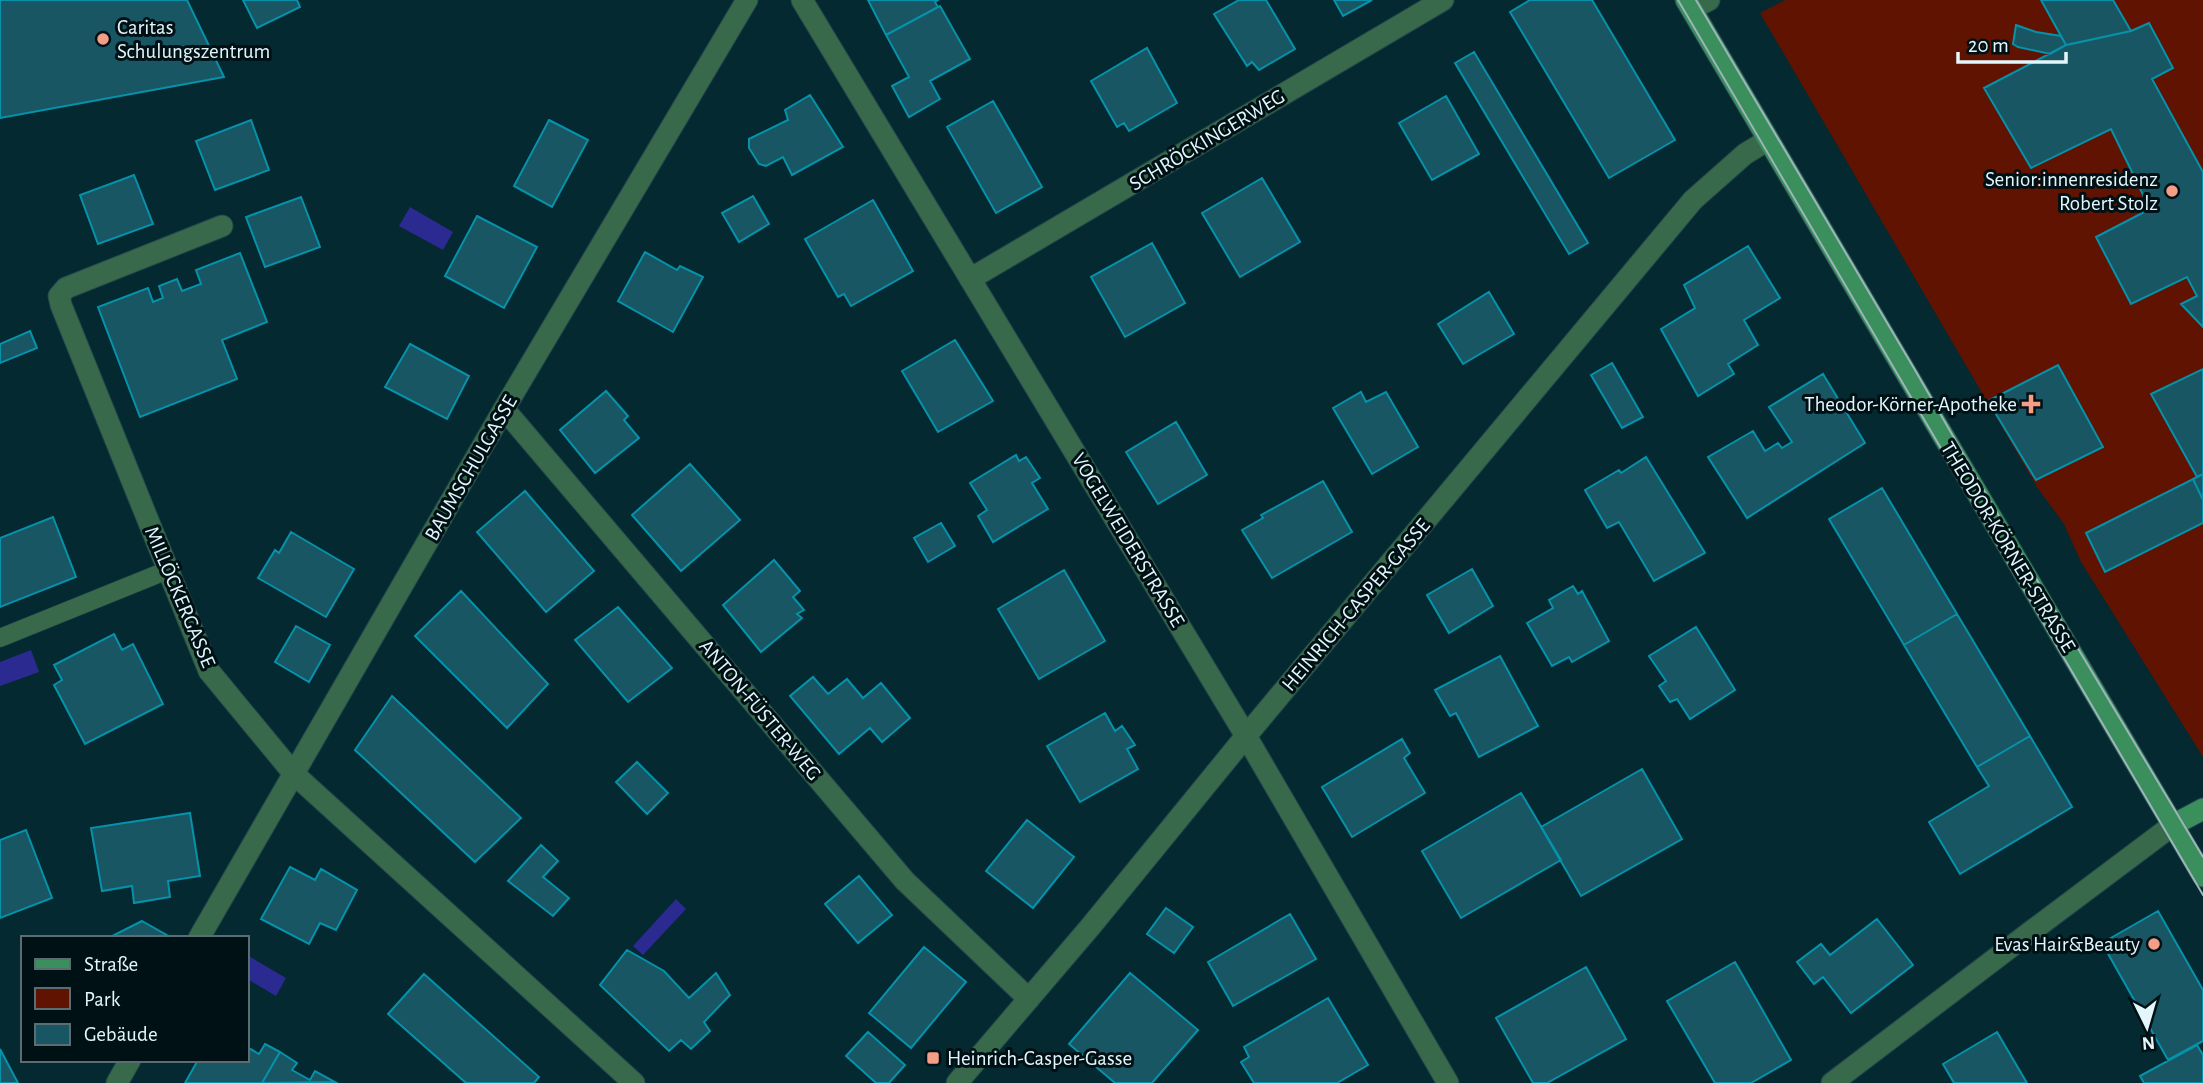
<svg xmlns="http://www.w3.org/2000/svg" width="2203" height="1083" font-family="'Alegreya Sans',sans-serif">
<style>
.green{fill:#601301}
.water{fill:#2b2a91}
.building{fill:#195663;stroke:#0692aa;stroke-width:2}
.lines{fill:none;stroke-linecap:round;stroke-linejoin:round}
.lane-casing{stroke:#23464d;stroke-width:19}
.street-casing{stroke:#23464d;stroke-width:23}
.secondary-casing{stroke:#23464d;stroke-width:23}
.lane{stroke:#37694a;stroke-width:18}
.street{stroke:#37694a;stroke-width:21}
.secondary{stroke:#3b8f5d;stroke-width:21}
.tram{stroke:#9cb4ba;stroke-width:2}
.poi-dot{fill:#f49e88;stroke:#001116;stroke-width:2.5}
.labels{text-anchor:middle;dominant-baseline:central;stroke-width:6;stroke-linejoin:round;paint-order:stroke}
.poi-label{font-size:21px;fill:#e3f6fb;stroke:#001116;text-anchor:end}
.street-label{font-size:21px;fill:#e3f6fb;stroke:#001116}
</style>
<rect width="100%" height="100%" fill="#042931"/>
<path class="green" d="M1785 0H2203V757L2081 562 2064 524 2037 487 1760 13Z"/>
<path class="water" d="M410 207 453 232 443 250 399 226Z
M31 650 39 672 0 686V662Z
M676 899 686 909 643 955 633 946Z
M247 955 286 978 276 996 247 979Z"/>
<path class="building" d="M0 0H187L224 77 0 118Z
M243 0H297L300 7 257 28Z
M868 0H938L935 2 938 7 886 35Z
M1239 0H1266L1295 49 1259 70 1252 62 1247 66 1214 14Z
M1334 0H1372L1343 16Z
M1530 0H1592L1675 140 1609 178 1510 12Z
M2041 0H2113L2131 31 2066 45Z
M940 6 970 59 930 81 940 99 909 117 892 86 909 77 886 35Z
M2149 23 2173 68 2152 79 2203 172V327L2181 304 2197 296 2187 277 2131 304 2096 237 2150 209 2111 129 2031 168 1984 88 2066 45 2131 31Z
M2016 25 2036 32 2061 36 2066 45 2050 54 2018 47 2013 44Z
M1147 48 1177 103 1129 131 1124 123 1117 127 1091 81Z
M1474 52 1588 243 1569 254 1455 63Z
M810 95 843 147 792 175 783 157 766 166 759 164 749 148V139L788 120 785 110Z
M1446 96 1479 154 1432 180 1399 123Z
M993 101 1042 187 996 213 947 127Z
M251 120 269 170 215 190 196 141Z
M549 120 588 140 552 207 514 186Z
M134 175 153 224 98 244 80 195Z
M1262 178 1300 242 1240 277 1202 213Z
M753 196 769 224 739 242 722 213Z
M301 197 320 247 265 267 246 217Z
M873 200 913 271 851 306 844 294 838 297 805 239Z
M477 216 537 247 504 308 445 276Z
M1152 243 1185 303 1125 337 1091 277Z
M1748 246 1780 298 1744 320 1758 345 1728 364 1734 374 1698 396 1661 329 1695 308 1684 285Z
M645 252 677 270 680 266 703 277 673 332 618 301Z
M240 253 267 322 222 340 237 379 140 417 98 307 148 288 153 302 163 298 159 286 177 279 182 291 201 284 196 270Z
M1489 292 1514 334 1463 364 1438 324Z
M30 331 37 348 0 363V344Z
M955 340 993 401 938 432 902 371Z
M410 344 469 376 447 419 385 387Z
M1612 363 1643 417 1622 428 1591 375Z
M2058 365 2103 447 2036 480 1988 401Z
M2203 369V474L2197 477 2151 394Z
M1823 374 1865 443 1747 518 1708 457 1753 431 1765 451 1778 443 1782 448 1792 442 1769 407Z
M606 391 628 416 624 420 639 438 595 473 560 430Z
M1361 392 1366 402 1386 392 1418 447 1372 474 1333 408Z
M1176 422 1207 475 1158 504 1126 452Z
M1016 455 1019 461 1026 457 1040 478 1032 483 1048 509 993 542 978 516 987 510 970 483Z
M1646 457 1705 553 1654 581 1619 522 1607 528 1585 490 1619 470 1621 473Z
M690 464 740 520 681 571 632 515Z
M2203 474V500L2193 479Z
M2193 479 2203 500V523L2105 572 2086 533Z
M1323 481 1352 532 1272 578 1242 530 1263 518 1261 515Z
M1882 488 1957 614 1904 645 1829 519Z
M525 491 594 571 546 612 477 532Z
M53 517 76 577 0 607V538Z
M941 523 955 546 928 562 914 538Z
M291 532 354 569 326 617 258 578 275 550 279 553Z
M774 560 800 591 793 597 804 610 797 614 802 618 761 652 723 605Z
M1472 569 1493 606 1449 633 1427 595Z
M1064 570 1105 641 1039 679 998 609Z
M1573 586 1578 594 1582 591 1609 641 1572 662 1569 657 1552 666 1527 623 1553 608 1549 600Z
M461 591 548 684 507 728 415 636Z
M618 607 672 668 628 702 575 640Z
M1957 614 2030 736 1977 767 1904 645Z
M296 626 330 645 309 682 275 662Z
M1696 627 1735 690 1690 719 1677 699 1670 702 1659 686 1666 681 1649 656Z
M114 634 122 650 133 644 163 704 85 744 54 685 62 680 54 665Z
M1500 656 1538 726 1479 757 1456 713 1450 716 1435 690Z
M813 677 828 694 847 679 863 698 881 683 910 718 882 742 870 728 839 754 790 696Z
M392 696 521 818 475 862 355 750Z
M1105 713 1115 731 1122 726 1135 745 1127 749 1138 769 1080 802 1047 746Z
M2030 736 2072 807 1960 874 1929 822 1989 786 1977 767Z
M1402 739 1410 753 1404 758 1425 793 1352 837 1322 787Z
M637 762 668 793 647 814 616 782Z
M1642 769 1682 839 1581 896 1541 827Z
M1521 793 1561 860 1461 918 1422 851Z
M190 813 200 876 168 881 170 897 134 903 132 886 102 891 91 828Z
M1027 820 1074 857 1033 908 986 871Z
M26 830 52 898 0 918V840Z
M541 845 558 861 543 877 569 898 553 916 508 881Z
M290 867 315 880 321 869 357 890 336 930 320 923 309 944 261 919Z
M859 876 892 915 858 943 825 904Z
M1166 908 1193 927 1174 953 1147 934Z
M2158 911 2203 990V1041L2168 1060 2102 943Z
M1290 914 1316 959 1233 1006 1208 962Z
M1877 919 1913 965 1851 1013 1823 977 1814 984 1797 962 1821 944 1830 955Z
M142 921 172 938H112V936Z
M924 947 966 982 911 1048 869 1013Z
M627 950 664 971 689 998 716 973 730 995 704 1022 710 1031 691 1049 681 1040 669 1051 600 985Z
M1735 962 1791 1060 1751 1083H1715L1667 1001Z
M1586 967 1626 1039 1547 1083H1533L1496 1018Z
M1130 973 1198 1030 1152 1083H1115L1069 1044Z
M424 974 539 1077 534 1083H466L388 1014Z
M1328 998 1368 1065 1337 1083H1254L1241 1062 1249 1057 1244 1047Z
M868 1032 905 1065 889 1083H876L846 1056Z
M1997 1032 2027 1083H1954L1943 1064Z
M265 1044 280 1052 262 1083H185L198 1060H247V1047L259 1054Z
M2197 1045 2203 1055V1083H2144L2140 1076Z
M0 1049 18 1083H0Z
M280 1052 297 1063 292 1070 310 1080 315 1071 335 1082 262 1083Z"/>
<g class="lines">
<defs>
<path id="lane" d="M0 638 168 570"/>
<path id="street" d="M802 0 1246 736 1448 1083
M1692 9 1709 0
M222 226 66 288 59 296 61 305 209 671 294 774 634 1083
M970 279 1443 0
M504 409 905 881 1029 999
M199 938 504 409 747 0
M117 1083 130 1060
M957 1083 1091 926 1246 736 1693 200 1745 154 1768 140
M1832 1083 2033 930 2173 825"/>
<path id="secondary" d="M1686 0 2203 876
M2173 825 2203 809"/>
</defs>
<use href="#lane" class="lane-casing"/>
<use href="#street" class="street-casing"/>
<use href="#secondary" class="secondary-casing"/>
<use href="#lane" class="lane"/>
<use href="#street" class="street"/>
<use href="#secondary" class="secondary"/>
<path class="tram" d="M1678 0 2203 895
M1696 0 1915 370 2007 530 2203 857"/>
</g>
<g class="poi-dot">
<circle cx="103" cy="39" r="7"/>
<circle cx="2172" cy="191" r="7"/>
<path d="M2027.5 393.5h7v7h7v7h-7v7h-7v-7h-7v-7h7z"/>
<circle cx="2154" cy="944" r="7"/>
<rect x="926" y="1051" width="14" height="14" rx="3.5"/>
</g>
<g class="labels">
<g class="poi-label">
<text x="117" y="27" text-anchor="start">Caritas<tspan x="117" dy="24">Schulungszentrum</tspan></text>
<text x="2158" y="179">Senior:innenresidenz<tspan x="2158" dy="24">Robert Stolz</tspan></text>
<text x="2017" y="404">Theodor-Körner-Apotheke</text>
<text x="2140" y="944">Evas Hair&amp;Beauty</text>
<text x="947" y="1058" text-anchor="start">Heinrich-Casper-Gasse</text>
</g>
<g class="street-label">
<text transform="translate(1207 140) rotate(-31)">SCHRÖCKINGERWEG</text>
<text transform="translate(471 468) rotate(-60)">BAUMSCHULGASSE</text>
<text transform="translate(1128 540) rotate(59)">VOGELWEIDERSTRASSE</text>
<text transform="translate(2008 547) rotate(59)">THEODOR-KÖRNER-STRASSE</text>
<text transform="translate(180 597) rotate(67)">MILLÖCKERGASSE</text>
<text transform="translate(1356 605) rotate(-50)">HEINRICH-CASPER-GASSE</text>
<text transform="translate(760 710) rotate(50)">ANTON-FÜSTER-WEG</text>
</g>
</g>
<rect x="21" y="936" width="228" height="126" fill="#001116" stroke="#5b6d72" stroke-width="2"/>
<rect x="35" y="959" width="35" height="10" fill="#3b8f5d" stroke="#5b6d72" stroke-width="2"/>
<text x="84" y="971" font-size="21" fill="#e3f6fb">Straße</text>
<rect x="35" y="988" width="35" height="21" fill="#601301" stroke="#5b6d72" stroke-width="2"/>
<text x="84" y="1006" font-size="21" fill="#e3f6fb">Park</text>
<rect x="35" y="1024" width="35" height="21" fill="#195663" stroke="#5b6d72" stroke-width="2"/>
<text x="84" y="1041" font-size="21" fill="#e3f6fb">Gebäude</text>
<g transform="translate(2147 1027) rotate(175)" stroke="#001116" stroke-width="5" paint-order="stroke">
<path d="M0-5L12 26L0 18L-12 26Z" fill="#e3f6fb"/>
<text y="-10" font-size="19" font-weight="bold" text-anchor="middle" fill="#e3f6fb">N</text>
</g>
<path d="M1958 52v10h108v-10" fill="none" stroke="#e3f6fb" stroke-width="3.5"/>
<text x="1968" y="52" font-size="21" fill="#e3f6fb" stroke="#001116" stroke-width="5" paint-order="stroke">20 m</text>
</svg>
